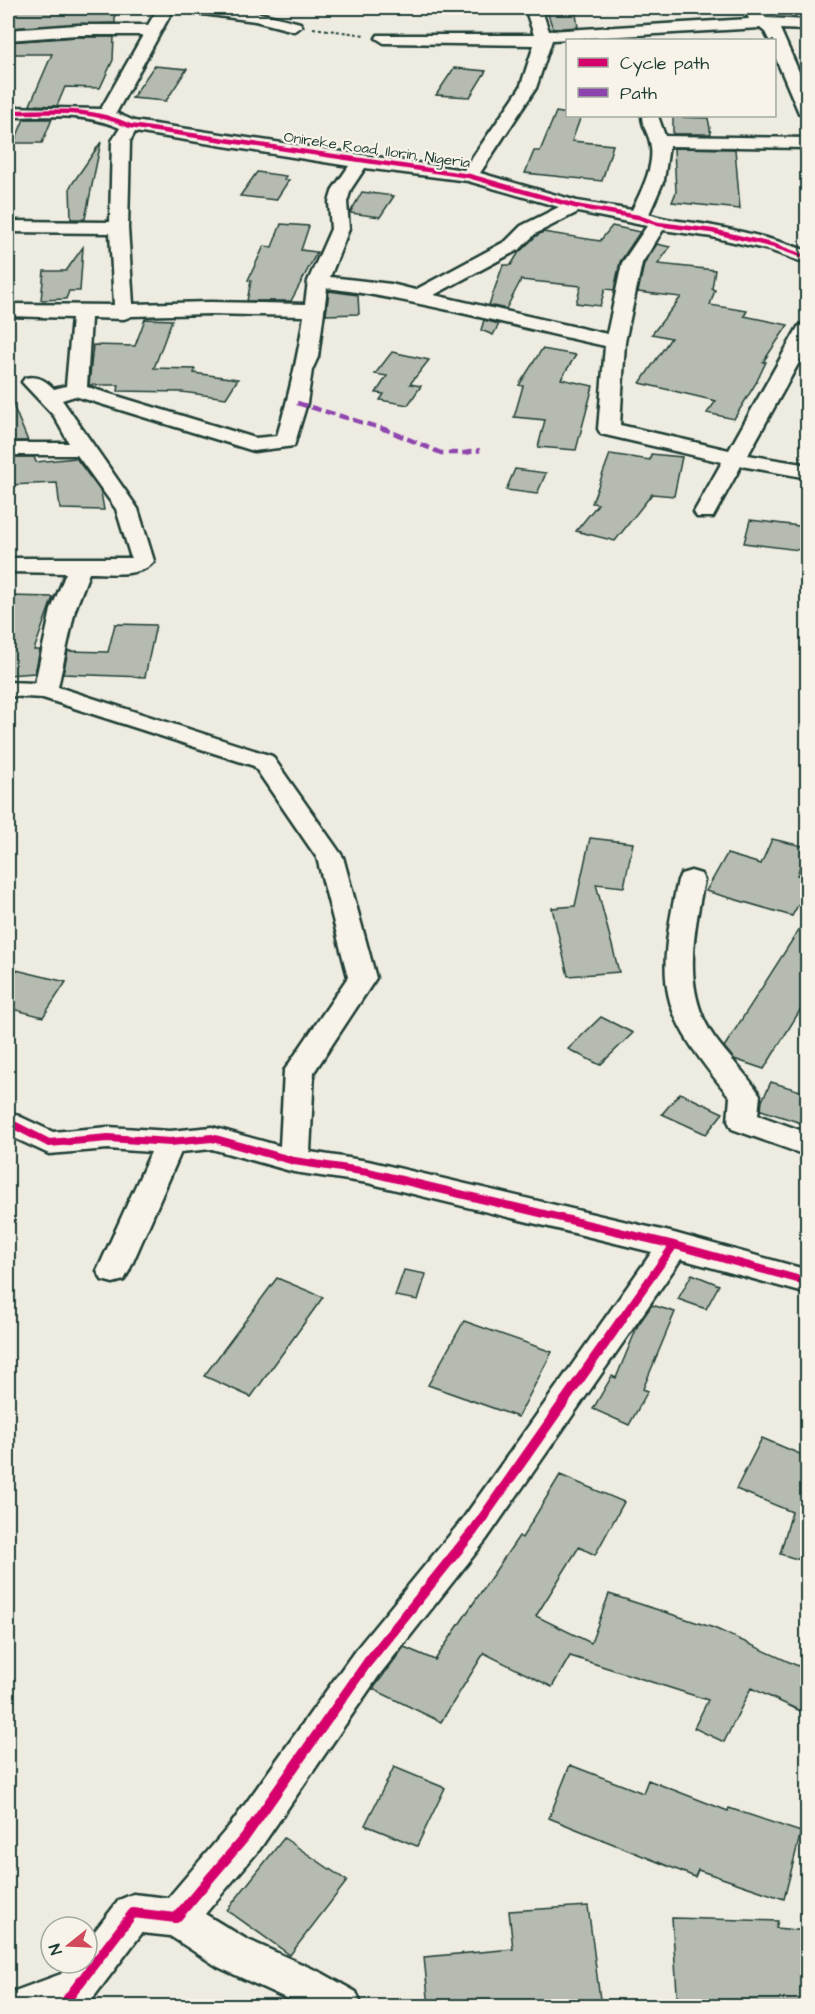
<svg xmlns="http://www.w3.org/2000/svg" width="815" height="2014" font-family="'Architects Daughter',sans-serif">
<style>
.building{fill:#b5bbb0;stroke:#1f3d34;stroke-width:1.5}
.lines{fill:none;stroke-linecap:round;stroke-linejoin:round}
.minor-casing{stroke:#1f3d34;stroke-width:5}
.path{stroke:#1f3d34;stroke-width:2;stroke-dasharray:3 3;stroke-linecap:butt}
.minor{fill:#f7f3e8;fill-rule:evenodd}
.quiet{stroke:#8e44ad;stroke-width:4.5;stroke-dasharray:10 4.5;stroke-linecap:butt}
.cycleway-far2-casing{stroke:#f7f3e8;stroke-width:7}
.cycleway-far1-casing{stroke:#f7f3e8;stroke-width:11}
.cycleway-casing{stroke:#f7f3e8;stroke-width:14}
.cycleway-far2{stroke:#d6006c;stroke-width:4.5}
.cycleway-far1{stroke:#d6006c;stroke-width:8}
.cycleway{stroke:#d6006c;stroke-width:10}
.labels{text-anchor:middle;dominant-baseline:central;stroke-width:4.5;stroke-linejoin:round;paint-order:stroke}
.far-street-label{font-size:15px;fill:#1f3d34;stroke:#f7f3e8}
</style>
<rect width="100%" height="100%" fill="#eeece1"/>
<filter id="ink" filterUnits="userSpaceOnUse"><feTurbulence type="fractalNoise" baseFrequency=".0167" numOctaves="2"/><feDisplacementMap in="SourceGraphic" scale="12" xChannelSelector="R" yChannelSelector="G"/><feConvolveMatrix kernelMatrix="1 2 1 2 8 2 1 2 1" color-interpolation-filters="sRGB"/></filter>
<g filter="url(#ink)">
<path class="building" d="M8 8H115V23L8 28Z
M546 8H575L578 27 553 29Z
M77 37H114L113 60 100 88 65 87 57 106 30 105 52 54H8V42Z
M154 66 187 69 166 101 132 98Z
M454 68 486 71 470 97 436 95Z
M556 112 581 116 572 141 613 145 602 181 525 173 534 151H540Z
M673 117 708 118 711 134H673Z
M24 119H52L42 143H14Z
M101 142 85 219H71L70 187Z
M674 148 735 149 740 209 672 202 676 192Z
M257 172 286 176 284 180H289L276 200 240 196Z
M362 192 394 196 380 217 350 213Z
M281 224 309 226 301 250 317 252 291 301H247L251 281 248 280 264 246 272 247Z
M612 226 640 232 620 262 614 290 605 289 600 306 576 303 581 286 521 280 506 309 489 305 503 265H511L519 252 536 236 543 232 600 241Z
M657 244 670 247 658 264 715 270 712 289 715 290 710 305 747 311 744 316 788 325 763 362H766L756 383 734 419 707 413 716 401 640 383 671 338 652 334 681 297 638 292 644 264Z
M83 247 80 291H69L66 299 41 300 44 271H66Z
M329 291 358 295 359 314 326 315Z
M145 319 172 320 154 368 195 369 194 373 238 379 226 398 182 392 118 391 119 385H89L93 345 135 346Z
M484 320 499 324 493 335 481 330Z
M542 349 576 355 561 379 593 386 576 450 538 447 545 420 514 417 523 386 519 385Z
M392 352 429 360 410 384 421 386 408 405 380 400 384 394 376 393 387 376 375 374Z
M8 393 28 441H8Z
M610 454 650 460 651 454 682 457 674 496 652 494 615 541 576 531 598 504 592 503Z
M8 457H34L36 462 76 458 101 492 104 510 60 509 57 483 8 485Z
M515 469 546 473 537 494 506 490Z
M750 520 807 527V551L744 543Z
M8 596 53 597 34 650H40L35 673 8 675Z
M115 624 156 625 145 677 63 674 68 651 108 652Z
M590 838 633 843 624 887 596 884 619 972 568 976 552 908 575 906Z
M772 839 807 847 797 875 807 878V889L792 916 706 891 727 854 761 864Z
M807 917V999L764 1069 734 1059 724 1047Z
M8 968 66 982 43 1017 8 1008Z
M601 1017 633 1033 600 1065 568 1049Z
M771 1082 807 1093V1125L761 1110 762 1101Z
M680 1093 723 1113 706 1134 662 1114Z
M404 1270 426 1274 418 1300 395 1296Z
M692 1274 719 1285 706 1309 678 1299Z
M277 1278 323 1297 251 1397 204 1376Z
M652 1305 675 1312 643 1389 648 1391 629 1425 593 1409 612 1376 616 1378 638 1325Z
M464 1321 552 1352 518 1417 428 1385Z
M762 1438 807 1457V1562L780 1554 792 1512 736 1489Z
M560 1475 624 1502 595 1555 579 1547 536 1616 591 1643 609 1594 714 1628 807 1670V1714L751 1688 724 1742 694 1728 708 1700 570 1656 552 1687 484 1653 441 1722 373 1689 404 1647 435 1660 519 1536 522 1538Z
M570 1765 643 1793 648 1780 728 1811 729 1808 801 1832 784 1899 698 1870 695 1877 549 1818Z
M394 1767 445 1788 417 1846 365 1825Z
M284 1838 347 1881 290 1955 227 1910Z
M588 1906 601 2007H429L424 1957 513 1949 509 1911Z
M672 1918 778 1921 776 1928 807 1931V2007H678Z"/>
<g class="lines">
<defs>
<path id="minor" d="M158 8H174L116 113 134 121 464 170 520 88 534 45 384 43 376 38 378 35H534L525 8H541L549 31 749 19 747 14 755 9 761 11 766 18 808 20V30L780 29 808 92V118L799 113 774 54V40H769L765 32 760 28 552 40 536 88 480 173 577 201 632 210C641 192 656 164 650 142 648 132 642 126 642 116H658L665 136 808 138V148L669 146 664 180 649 214C669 222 691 221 713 226 745 232 777 240 808 251V264L769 250 712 237 663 230 642 263 625 342 620 425 729 450 798 327 808 321V346L748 455 808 465V478L741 466 713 517H697L694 512 722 462 601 434 598 429 605 346C512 326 421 300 327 288L318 357 312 370 307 403 294 446 254 451 75 396 62 400 138 509 154 561C142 578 107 573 89 573L75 610 58 687 272 756 343 857 376 978 314 1072 310 1152 368 1161 674 1233 808 1270V1294L681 1259 486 1540 380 1674 259 1850 205 1914 246 1939 322 1973 356 1992 362 2006H303L218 1967 170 1936 142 1933 87 2006H8L12 1992 61 1974 70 1963H87V1941L119 1900 133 1894 168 1898 231 1824 354 1652 462 1520 652 1252 368 1183 294 1172 212 1149 181 1152 129 1271 124 1280 113 1283 102 1280 97 1271 151 1152 108 1149 49 1154 8 1135V1111L53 1132 108 1127 170 1131 212 1127 280 1146 284 1071 348 977 317 858 254 766 43 698 8 696V682L35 683 51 610 66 573 8 572V558H131L116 509 77 455H8V443H69L54 416 22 382 25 378C37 375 46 380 54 389L66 386 72 318 8 316V304L114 305 110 233 8 232V221L110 222 112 141 120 128C85 112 46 117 8 117V107L101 109 143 35H77L8 40V30L77 25H148ZM135 132 349 166 333 189 329 202 331 229 308 281 305 304 210 302 133 304 128 228 130 141ZM365 168 468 181 559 207 521 226 506 241 415 290 391 284 330 277 349 229 347 202 351 189ZM578 212 647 226 622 263 607 334 434 295 520 249 535 234ZM210 314 304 316C298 356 289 396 277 436L255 438 87 387 91 318 124 319 132 316Z
M187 8C225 4 263 13 300 23L302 26 294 31 255 21 195 13Z
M691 871 701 874 704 880C694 933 681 989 714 1037 728 1057 747 1074 760 1095L758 1115 808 1133V1156L732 1129 728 1121 730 1097C659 1011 655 988 678 880L681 874Z"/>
</defs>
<use href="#minor" class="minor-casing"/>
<path class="path" d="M313 28 365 35"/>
<use href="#minor" class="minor"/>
<path class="quiet" d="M297 403 387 430 441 453H465L480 450"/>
<defs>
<path id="cycleway-far2" d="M8 112C53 112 89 107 130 126L469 176 575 206 638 217 658 224 712 231 775 246 808 258"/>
<path id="cycleway-far1" d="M8 1122 49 1143 108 1138 170 1142 212 1138 294 1161 368 1172 674 1245 808 1282
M621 1320 674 1245"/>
<path id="cycleway" d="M62 2006 133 1913 176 1918 245 1837 367 1663 474 1530 622 1319"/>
</defs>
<use href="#cycleway-far2" class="cycleway-far2-casing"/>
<use href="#cycleway-far1" class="cycleway-far1-casing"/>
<use href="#cycleway" class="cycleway-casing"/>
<use href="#cycleway-far2" class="cycleway-far2"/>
<use href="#cycleway-far1" class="cycleway-far1"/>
<use href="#cycleway" class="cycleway"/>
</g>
</g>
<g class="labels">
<g class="far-street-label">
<text transform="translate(377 150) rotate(8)">Onireke Road, Ilorin, Nigeria</text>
</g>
</g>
<rect width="815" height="2014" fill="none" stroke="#f7f3e8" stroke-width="30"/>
<rect x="15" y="15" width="785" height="1984" fill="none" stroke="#1f3d34" stroke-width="2" filter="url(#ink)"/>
<rect x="566" y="39" width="210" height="78" fill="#f7f3e8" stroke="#a1aaa0" stroke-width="1.5"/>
<rect x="578" y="58" width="30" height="9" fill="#d6006c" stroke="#a1aaa0" stroke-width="1.5"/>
<text x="620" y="69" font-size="18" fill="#1f3d34">Cycle path</text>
<rect x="578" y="88" width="30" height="9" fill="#8e44ad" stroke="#a1aaa0" stroke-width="1.5"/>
<text x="620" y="99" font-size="18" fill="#1f3d34">Path</text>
<g transform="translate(69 1945) rotate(252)"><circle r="28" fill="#f7f3e8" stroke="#a1aaa0" stroke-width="1.5"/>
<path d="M0-4.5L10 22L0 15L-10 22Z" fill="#d1495b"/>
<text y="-9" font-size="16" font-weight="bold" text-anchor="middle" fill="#1f3d34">N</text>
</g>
</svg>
